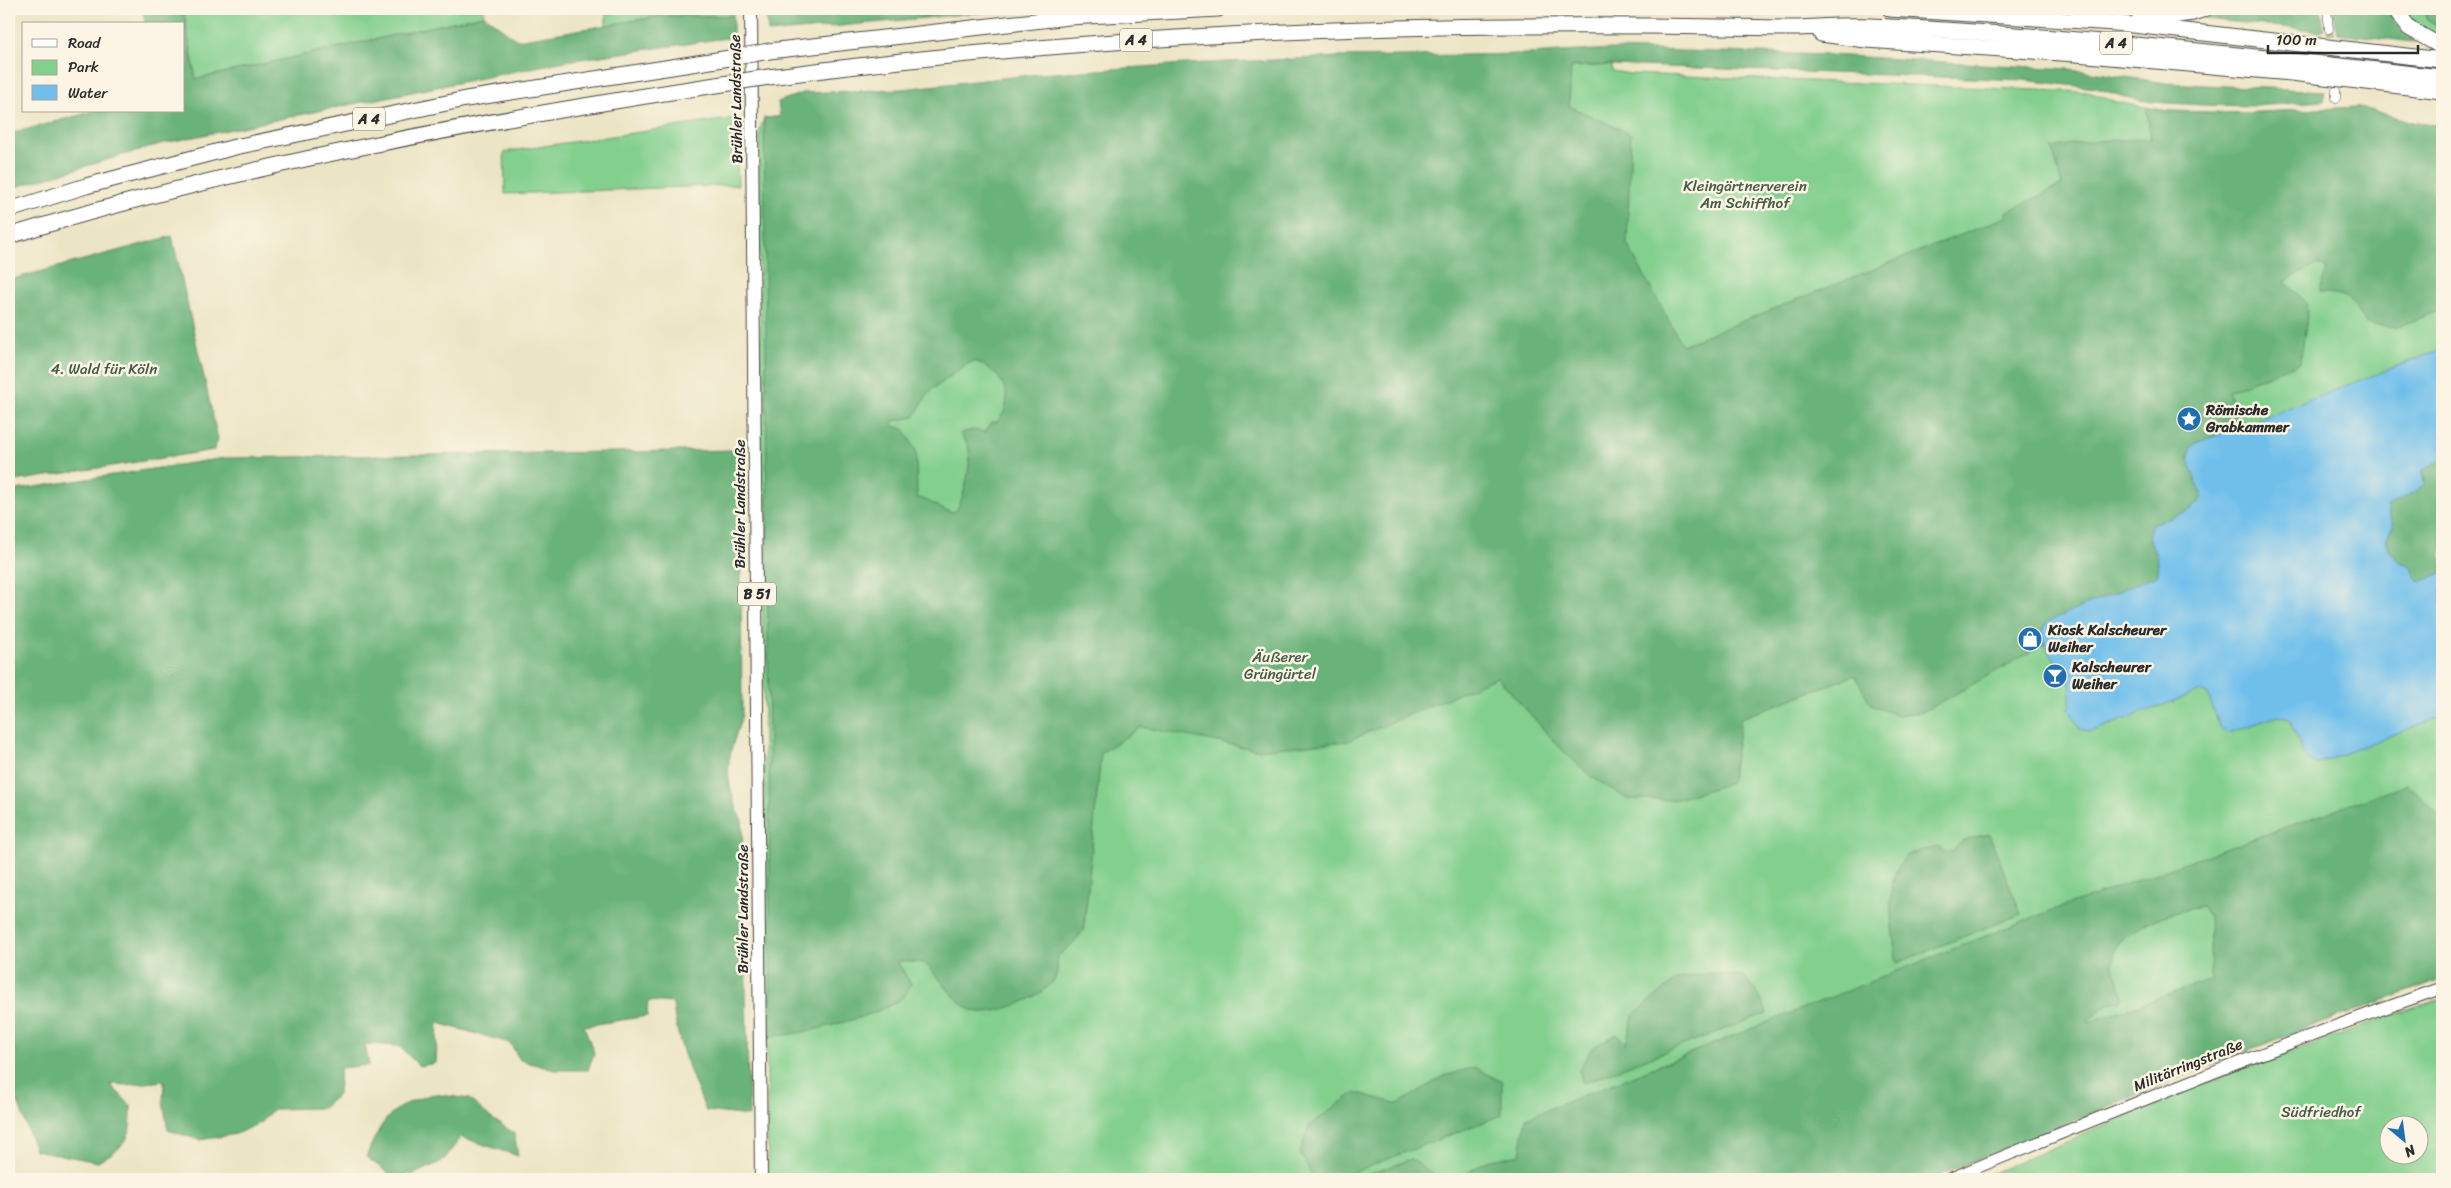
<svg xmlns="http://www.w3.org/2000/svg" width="2451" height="1188" font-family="Sriracha,sans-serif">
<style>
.green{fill:#82cf8e;stroke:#567d5c;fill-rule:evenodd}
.forest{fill:#69b279;stroke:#4a6e52;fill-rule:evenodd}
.water{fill:#70bfeb;stroke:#4e758b}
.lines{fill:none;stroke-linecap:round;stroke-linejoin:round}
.street-tunnel{stroke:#c5c0a6;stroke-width:8;stroke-dasharray:8 4;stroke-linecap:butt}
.street-casing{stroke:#484742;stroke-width:9}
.secondary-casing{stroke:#484742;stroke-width:13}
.primary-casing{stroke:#484742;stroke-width:14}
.highway-casing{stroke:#484742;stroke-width:17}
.street{stroke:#fff;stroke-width:8}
.secondary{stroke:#fff;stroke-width:11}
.primary{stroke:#fff;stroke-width:12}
.highway{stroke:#fff;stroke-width:15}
.highway-bridge-casing{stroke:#484742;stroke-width:17;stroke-linecap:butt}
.highway-bridge{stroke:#fff;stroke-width:15}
.labels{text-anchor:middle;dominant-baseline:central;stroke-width:5;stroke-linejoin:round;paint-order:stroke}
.shield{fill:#fcf5e5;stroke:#6a6863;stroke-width:1}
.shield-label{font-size:14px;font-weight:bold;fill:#2b2b2b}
.street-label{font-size:15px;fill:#2b2b2b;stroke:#fcf5e5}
.park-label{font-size:15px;fill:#455c49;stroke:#fcf5e5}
.poi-label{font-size:15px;font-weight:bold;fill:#2b2b2b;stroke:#fcf5e5;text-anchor:start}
</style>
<rect width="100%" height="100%" fill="#fcf5e5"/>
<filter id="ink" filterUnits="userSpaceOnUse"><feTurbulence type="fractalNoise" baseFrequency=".02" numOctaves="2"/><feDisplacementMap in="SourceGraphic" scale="10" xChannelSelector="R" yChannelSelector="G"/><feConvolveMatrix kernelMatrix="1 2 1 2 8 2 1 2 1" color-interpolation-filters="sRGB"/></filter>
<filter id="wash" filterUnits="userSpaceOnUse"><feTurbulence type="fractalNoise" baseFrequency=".0096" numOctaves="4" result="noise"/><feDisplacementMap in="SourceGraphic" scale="20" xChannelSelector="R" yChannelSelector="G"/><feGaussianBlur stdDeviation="1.12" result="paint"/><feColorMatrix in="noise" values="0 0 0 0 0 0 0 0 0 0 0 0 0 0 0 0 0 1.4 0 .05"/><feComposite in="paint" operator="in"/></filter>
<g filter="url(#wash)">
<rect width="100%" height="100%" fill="#ece5c5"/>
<path class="green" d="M183 9H484V15L196 79Z
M606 9H734L733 16H662L606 25Z
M2400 9H2421L2428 20 2442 30V42L2419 30Z
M1612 65V71L1631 74 2088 92 2116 102 2167 111 2243 113 2359 107 2416 123 2442 126V979L2237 1054 1930 1179H768L759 185 760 130 764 118 1078 92Z
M735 118 738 185 505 194 504 153 510 151Z
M2442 998V1179H1978L2225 1075ZM2388 1126H2418V1156H2388Z"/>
<path class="forest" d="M143 9H183L196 79 484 15 517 40 662 16H733V37L566 61 362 102 160 144 9 189V134L95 111H184V24H145Z
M766 9H1019L768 33Z
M2228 9H2321L2324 29 2320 31 2205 19Z
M2332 9H2387L2395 23 2414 42 2337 33Z
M2421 9H2442V30L2428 20Z
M1611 49 1830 55 1963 63 2070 69 2166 83 2326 91 2324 101 2254 106 2203 105 2152 102 2125 97 2096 88 2023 80 1612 65 1571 67 1569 106 1631 134 1627 244 1682 345 2006 217V212L2062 185 2052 148 2088 141 2151 139 2146 107 2167 111 2243 113 2359 107 2416 123 2442 126V310L2396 327 2366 324C2351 299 2350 293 2319 293L2327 269 2317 264 2285 282 2306 302 2307 318 2300 363 2228 391 2243 426 2194 444 2188 458 2202 493C2201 513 2166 517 2151 526 2144 544 2164 558 2157 575L2043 636 2045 644 1923 712 1898 715 1872 706 1855 675 1741 718 1731 783 1674 800 1627 799 1592 777 1563 751 1497 677 1348 741 1259 750 1141 727 1101 753 1084 929 1075 942 1058 956C1057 962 1058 970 1056 976 1048 997 991 1019 971 1010 955 1002 938 975 924 963L897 961 911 984C909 988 906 994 903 997 884 1015 798 1036 771 1036L764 118 780 117 778 102 802 93 902 89 1039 74 1185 64 1338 57 1527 54ZM974 361C1000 369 1019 398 997 422H991L986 432 973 430 960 433C963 439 969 444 969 451 971 465 964 501 955 512 940 512 931 499 917 498L916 451 904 429 893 426V421L914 417 929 392 967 364Z
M172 236 218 439 214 450 9 482V280Z
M740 450 742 716C726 763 722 774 742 821L749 1116 706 1111C692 1076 676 1041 673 1003L648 1001 647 1016 584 1026 594 1053 588 1070H554L520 1060 510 1043 438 1023 436 1063 419 1066 399 1046 365 1044 369 1065 340 1068 338 1095 323 1108 273 1109 261 1122 236 1134 200 1140 168 1130 163 1102 164 1081 127 1085 110 1084 131 1106C131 1142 128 1143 98 1162L35 1150 18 1102 9 1105V491L224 458Z
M2442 460V574L2419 582 2411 567 2398 561 2389 550 2386 539 2393 526 2387 507 2425 481 2423 469Z
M2407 784 2442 817V979L2237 1054 1930 1179H1456L1487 1161 1520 1154 1526 1118 2031 918ZM2203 907 2209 916 2211 980 2089 1022 2088 1019C2101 1015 2105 1005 2112 1002 2118 1000 2119 1003 2123 998 2122 984 2111 971 2113 957 2117 926 2177 910 2203 907Z
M1989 834 2021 914 1897 963C1893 935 1881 877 1907 856 1914 850 1931 849 1940 847L1944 852 1954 850 1963 840Z
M1712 973 1744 976 1760 997 1767 1013 1583 1083 1579 1070 1592 1048 1617 1034 1626 1044 1633 1015 1677 979Z
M1475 1067 1502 1082V1115L1336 1179H1314L1300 1153 1309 1126 1355 1092 1398 1104 1444 1076Z
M434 1094 469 1099 491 1118 514 1133 518 1156 461 1137 443 1161 414 1174 391 1175 366 1157C383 1117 391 1106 434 1094Z
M1411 1159 1439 1179H1356Z"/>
<path class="water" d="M2442 349V460L2423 469 2424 486 2387 507 2393 526 2386 539 2389 550 2398 561 2411 567 2419 582 2442 574V716L2317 764 2305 757 2289 719 2278 716 2228 733 2220 727 2208 695 2201 691 2090 732 2080 729 2069 709 2071 706C2068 698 2072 692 2070 683 2066 665 2028 642 2049 621L2157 575C2164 558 2144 544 2151 526 2166 517 2201 513 2202 493 2196 479 2182 457 2194 444Z"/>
</g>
<g filter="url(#ink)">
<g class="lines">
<path class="street-tunnel" d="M2329 29 2336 91"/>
<defs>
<path id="street" d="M2327 9 2329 29
M2336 98V91"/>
<path id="secondary" d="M1949 1179C2112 1112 2275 1046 2442 988"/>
<path id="primary" d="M751 9 761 1179"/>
<path id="highway" d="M1890 9 2115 23 2442 60
M2395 9 2409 28 2442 47
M2139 20 2193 13 2205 9
M1821 34 1866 40 2076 54 2291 73 2442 91
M769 51 1069 17 1218 9
M769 77C1084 35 1401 21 1719 27 1745 27 1770 28 1795 28 1820 27 1846 25 1871 26 2062 35 2252 56 2442 77
M9 210 86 186 235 147 466 99 736 57
M9 236C247 163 490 119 736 82"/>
</defs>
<use href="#street" class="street-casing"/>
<use href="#secondary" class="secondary-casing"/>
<use href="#primary" class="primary-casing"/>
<use href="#highway" class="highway-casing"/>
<use href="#street" class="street"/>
<use href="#secondary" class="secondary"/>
<use href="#primary" class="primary"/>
<use href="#highway" class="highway"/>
<defs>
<path id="highway-bridge" d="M736 57 769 51
M736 82 769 77"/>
</defs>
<use href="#highway-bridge" class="highway-bridge-casing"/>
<use href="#highway-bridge" class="highway-bridge"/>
</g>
</g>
<defs>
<symbol id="sight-disc" viewBox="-11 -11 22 22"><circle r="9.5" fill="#1f6fb2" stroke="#fcf5e5"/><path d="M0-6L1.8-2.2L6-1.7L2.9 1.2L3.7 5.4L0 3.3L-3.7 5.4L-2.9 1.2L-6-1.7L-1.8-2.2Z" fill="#fff"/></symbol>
<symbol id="shop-disc" viewBox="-11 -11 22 22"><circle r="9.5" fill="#1f6fb2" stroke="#fcf5e5"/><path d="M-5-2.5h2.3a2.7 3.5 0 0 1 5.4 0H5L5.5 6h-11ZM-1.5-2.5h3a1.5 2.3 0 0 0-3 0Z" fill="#fff"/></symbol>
<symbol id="bar-disc" viewBox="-11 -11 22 22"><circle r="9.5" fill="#1f6fb2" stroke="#fcf5e5"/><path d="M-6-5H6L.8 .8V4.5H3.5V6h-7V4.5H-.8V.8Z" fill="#fff"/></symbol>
</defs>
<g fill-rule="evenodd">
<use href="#sight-disc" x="2175" y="405" width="28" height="28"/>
<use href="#shop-disc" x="2016" y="625" width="28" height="28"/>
<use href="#bar-disc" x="2041" y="662" width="28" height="28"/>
</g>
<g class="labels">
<g class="shield">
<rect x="1120" y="28.5" width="32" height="23" rx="4"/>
<rect x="2100" y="31.5" width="32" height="23" rx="4"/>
<rect x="353" y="107.5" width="32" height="23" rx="4"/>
<rect x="738" y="582.5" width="38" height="23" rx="4"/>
</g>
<g class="shield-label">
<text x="1136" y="40">A 4</text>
<text x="2116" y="43">A 4</text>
<text x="369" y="119">A 4</text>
<text x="757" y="594">B 51</text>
</g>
<g class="street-label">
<text transform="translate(736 99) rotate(-91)">Brühler Landstraße</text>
<text transform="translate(740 504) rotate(-90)">Brühler Landstraße</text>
<text transform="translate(743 909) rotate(-90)">Brühler Landstraße</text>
<text transform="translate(2188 1065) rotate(-22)">Militärringstraße</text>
</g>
<g class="park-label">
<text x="1745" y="186">Kleingärtnerverein<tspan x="1745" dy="17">Am Schiffhof</tspan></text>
<text x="104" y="369">4. Wald für Köln</text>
<text x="1280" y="657">Äußerer<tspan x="1280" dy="17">Grüngürtel</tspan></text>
<text x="2321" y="1112">Südfriedhof</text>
</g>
<g class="poi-label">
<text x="2206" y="410">Römische<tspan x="2206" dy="17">Grabkammer</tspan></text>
<text x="2048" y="630">Kiosk Kalscheurer<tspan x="2048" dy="17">Weiher</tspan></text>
<text x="2072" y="667">Kalscheurer<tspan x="2072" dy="17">Weiher</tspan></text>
</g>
</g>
<rect width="2451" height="1188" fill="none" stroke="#fcf5e5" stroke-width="30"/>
<rect x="22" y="22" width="162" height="90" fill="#fcf5e5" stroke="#a8a49b"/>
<rect x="32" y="39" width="25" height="8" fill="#ffffff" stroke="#a8a49b"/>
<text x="68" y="48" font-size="15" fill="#2b2b2b">Road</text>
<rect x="32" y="60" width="25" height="15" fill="#82cf8e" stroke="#a8a49b"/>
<text x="68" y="72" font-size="15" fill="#2b2b2b">Park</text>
<rect x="32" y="85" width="25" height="15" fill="#70bfeb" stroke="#a8a49b"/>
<text x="68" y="98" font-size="15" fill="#2b2b2b">Water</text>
<g transform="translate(2404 1140) rotate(151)"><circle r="24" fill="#fcf5e5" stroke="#a8a49b"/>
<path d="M0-4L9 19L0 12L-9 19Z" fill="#1f6fb2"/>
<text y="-8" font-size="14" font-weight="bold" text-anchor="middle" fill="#2b2b2b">N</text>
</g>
<path d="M2268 45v8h150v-8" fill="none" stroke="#2b2b2b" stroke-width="2.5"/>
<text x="2276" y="45" font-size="15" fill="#2b2b2b" stroke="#fcf5e5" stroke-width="4" paint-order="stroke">100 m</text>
</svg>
